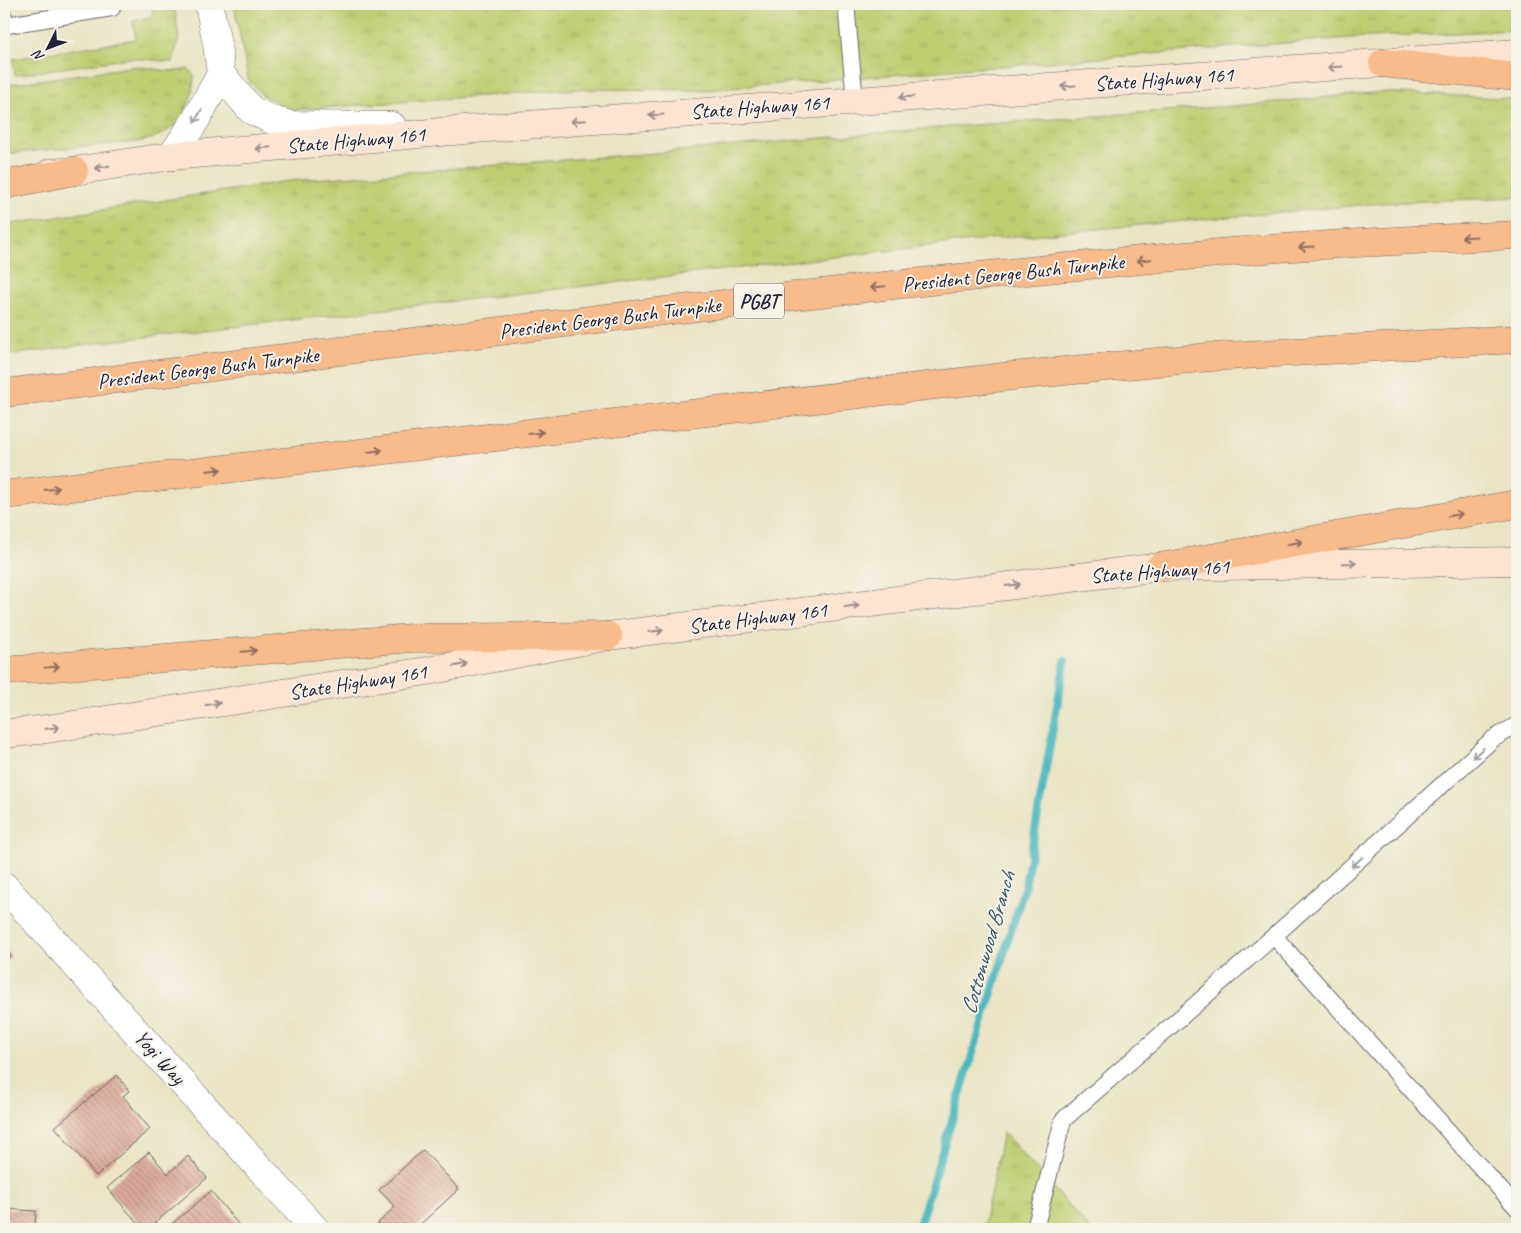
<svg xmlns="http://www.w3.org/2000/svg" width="1521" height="1233" font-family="Caveat,sans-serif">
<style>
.grass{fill:url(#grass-tufts);stroke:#707855}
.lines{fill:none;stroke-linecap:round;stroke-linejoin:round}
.stream{stroke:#47b7be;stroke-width:8}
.building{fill:url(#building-back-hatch)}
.service-casing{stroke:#68666b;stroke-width:18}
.minor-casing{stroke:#68666b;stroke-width:29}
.tertiary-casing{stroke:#68666b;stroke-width:29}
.secondary-casing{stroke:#68666b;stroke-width:29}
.motorway-casing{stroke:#68666b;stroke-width:29}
.service{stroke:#fff;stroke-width:16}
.minor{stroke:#fff;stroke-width:28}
.tertiary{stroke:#fff;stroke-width:28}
.secondary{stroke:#fde4d1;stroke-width:28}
.motorway{stroke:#fabb8b;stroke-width:28}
.oneway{stroke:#9a8d8e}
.oneway2{stroke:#9c9ca7}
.oneway3{stroke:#8e6e63}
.labels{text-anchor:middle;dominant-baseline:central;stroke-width:4;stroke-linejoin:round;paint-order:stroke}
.shield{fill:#f7f3e8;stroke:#62616f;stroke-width:1}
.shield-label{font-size:20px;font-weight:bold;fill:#22223b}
.street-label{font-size:21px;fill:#22223b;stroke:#f7f3e8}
.water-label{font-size:22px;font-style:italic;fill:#2f5669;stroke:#f7f3e8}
</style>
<defs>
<pattern id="grass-tufts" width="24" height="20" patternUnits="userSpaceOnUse" patternTransform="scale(1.25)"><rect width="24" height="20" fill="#becd6f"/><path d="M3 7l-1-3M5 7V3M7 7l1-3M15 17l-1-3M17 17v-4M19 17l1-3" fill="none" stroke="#a3b061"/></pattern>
<pattern id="building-back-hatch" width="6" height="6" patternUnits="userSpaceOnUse" patternTransform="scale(1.25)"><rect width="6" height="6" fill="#ddac9c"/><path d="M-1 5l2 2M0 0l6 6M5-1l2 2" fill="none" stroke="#b38c80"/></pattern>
</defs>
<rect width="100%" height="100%" fill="#f7f3e8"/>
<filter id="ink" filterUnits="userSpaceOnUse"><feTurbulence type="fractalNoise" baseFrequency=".02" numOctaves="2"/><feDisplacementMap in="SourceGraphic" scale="10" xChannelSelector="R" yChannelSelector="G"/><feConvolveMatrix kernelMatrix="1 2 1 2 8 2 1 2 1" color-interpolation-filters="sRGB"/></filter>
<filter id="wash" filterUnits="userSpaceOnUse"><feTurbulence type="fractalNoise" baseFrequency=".0096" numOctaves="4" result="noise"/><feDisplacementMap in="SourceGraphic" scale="20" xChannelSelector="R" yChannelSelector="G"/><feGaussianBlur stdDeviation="1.12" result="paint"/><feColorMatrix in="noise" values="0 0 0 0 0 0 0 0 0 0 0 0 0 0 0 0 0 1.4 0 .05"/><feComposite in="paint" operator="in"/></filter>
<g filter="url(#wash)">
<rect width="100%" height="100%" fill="#eae4c4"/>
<path class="grass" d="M152 4H174L179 37 173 62 131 58 15 75 13 59 136 39 133 21 153 17Z
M234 4H1517V30L1349 38 703 90 575 89 293 110 262 95 248 79Z
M137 66C152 68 173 74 188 69L194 75C193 100 184 123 160 135 142 144 119 143 100 145 68 148 36 151 4 154V85Z
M1382 92 1517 99V197L1383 203 998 238 103 342 4 356V225L289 181 667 152 934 128 1245 105Z
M1003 1132 1090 1229H983Z"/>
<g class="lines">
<path class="stream" d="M918 1229 1025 886 1065 661"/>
</g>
<g id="blocks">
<path class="building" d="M4 948 11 956 4 962Z
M117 1075 129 1091 123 1096 150 1129 96 1176 55 1127Z
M423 1150 459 1189 415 1229H383L378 1223 395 1207 379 1190Z
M149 1152 168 1174 188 1156 207 1178 148 1229H143L107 1188Z
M211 1191 242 1229H166Z
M4 1209 36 1211 35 1226 23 1225V1229H4Z"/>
</g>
</g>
<g filter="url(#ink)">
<use href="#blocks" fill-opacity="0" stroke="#68666b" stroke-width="1"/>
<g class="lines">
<defs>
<path id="service" d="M846 4 855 101
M4 17 7 25 112 8 111 4
M1274 936 1517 1208
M1035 1229 1063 1120 1274 936 1493 739 1517 725"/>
<path id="minor" d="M4 886 315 1229"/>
<path id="tertiary" d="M209 4 217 44 221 74 251 110 272 120 290 125 392 126
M172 156 195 121 221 74"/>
<path id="secondary" d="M50 173 74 171 172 156 486 128 1517 53
M4 734 47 729 427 671 608 636 1160 567 1517 561"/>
<path id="motorway" d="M1383 63 1517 77
M4 185 74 171
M4 393C401 344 798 290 1197 255 1303 245 1410 240 1517 235
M4 495 1012 376 1210 357 1517 339
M1160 567 1517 504
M4 671 412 638 608 636"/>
</defs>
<use href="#service" class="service-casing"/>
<use href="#minor" class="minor-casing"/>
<use href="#tertiary" class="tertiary-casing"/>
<use href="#secondary" class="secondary-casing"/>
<use href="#motorway" class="motorway-casing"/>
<use href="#service" class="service"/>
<use href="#minor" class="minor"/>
<use href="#tertiary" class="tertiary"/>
<use href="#secondary" class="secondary"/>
<use href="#motorway" class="motorway"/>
</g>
<defs><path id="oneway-shaft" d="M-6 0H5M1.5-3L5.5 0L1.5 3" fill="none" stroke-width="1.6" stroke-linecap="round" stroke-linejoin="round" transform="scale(1.25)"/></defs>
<g class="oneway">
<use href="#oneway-shaft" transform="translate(1335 67) rotate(176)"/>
<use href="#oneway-shaft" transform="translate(1068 86) rotate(176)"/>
<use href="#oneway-shaft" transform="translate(906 97) rotate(176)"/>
<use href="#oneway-shaft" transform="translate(656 115) rotate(176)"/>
<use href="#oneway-shaft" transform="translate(578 121) rotate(175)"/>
<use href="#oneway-shaft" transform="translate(263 148) rotate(175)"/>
<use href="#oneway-shaft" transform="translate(102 167) rotate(171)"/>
<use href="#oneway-shaft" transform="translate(1349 563) rotate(-1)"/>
<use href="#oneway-shaft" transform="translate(1013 585) rotate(-7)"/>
<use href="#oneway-shaft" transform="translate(852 606) rotate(-7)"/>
<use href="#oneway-shaft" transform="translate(656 631) rotate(-7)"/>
<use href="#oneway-shaft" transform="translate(460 665) rotate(-11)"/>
<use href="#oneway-shaft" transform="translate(213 704) rotate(-9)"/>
<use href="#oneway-shaft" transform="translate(52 728) rotate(-8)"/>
</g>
<g class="oneway2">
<use href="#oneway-shaft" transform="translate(198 116) rotate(119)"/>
<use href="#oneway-shaft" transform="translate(1478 753) rotate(138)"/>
<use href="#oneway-shaft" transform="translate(1357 862) rotate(138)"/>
</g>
<g class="oneway3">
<use href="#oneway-shaft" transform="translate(1469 237) rotate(177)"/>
<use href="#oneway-shaft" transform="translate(1306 247) rotate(176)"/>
<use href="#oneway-shaft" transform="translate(1144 260) rotate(175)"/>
<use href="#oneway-shaft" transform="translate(878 287) rotate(174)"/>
<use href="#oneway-shaft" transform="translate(536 433) rotate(-7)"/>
<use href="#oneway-shaft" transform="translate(375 451) rotate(-7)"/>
<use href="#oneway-shaft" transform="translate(214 470) rotate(-7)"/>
<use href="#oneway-shaft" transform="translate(52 489) rotate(-7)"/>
<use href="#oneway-shaft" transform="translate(1455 515) rotate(-10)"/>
<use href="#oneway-shaft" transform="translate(1295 543) rotate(-10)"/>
<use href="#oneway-shaft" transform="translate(249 651) rotate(-5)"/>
<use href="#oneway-shaft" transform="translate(52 667) rotate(-5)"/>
</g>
</g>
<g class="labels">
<rect class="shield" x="734" y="283.5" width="50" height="35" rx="4"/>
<g class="shield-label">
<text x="759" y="301">PGBT</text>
</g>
<g class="street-label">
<text transform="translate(1164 79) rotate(-4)">State Highway 161</text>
<text transform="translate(760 107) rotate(-4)">State Highway 161</text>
<text transform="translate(356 140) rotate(-5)">State Highway 161</text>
<text transform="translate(1013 273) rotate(-6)">President George Bush Turnpike</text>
<text transform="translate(610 318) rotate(-7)">President George Bush Turnpike</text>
<text transform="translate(208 368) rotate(-7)">President George Bush Turnpike</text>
<text transform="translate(1160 571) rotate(-4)">State Highway 161</text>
<text transform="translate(758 618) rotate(-7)">State Highway 161</text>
<text transform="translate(358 682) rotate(-9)">State Highway 161</text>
<text transform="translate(160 1057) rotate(48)">Yogi Way</text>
</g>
<g class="water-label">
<text transform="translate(988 943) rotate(-74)">Cottonwood Branch</text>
</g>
</g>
<rect width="1521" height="1233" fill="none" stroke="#f7f3e8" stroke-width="20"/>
<g transform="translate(48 48) rotate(228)" stroke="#f7f3e8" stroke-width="4" paint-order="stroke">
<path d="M0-4L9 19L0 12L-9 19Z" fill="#22223b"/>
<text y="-8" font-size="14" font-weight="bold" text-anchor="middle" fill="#22223b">N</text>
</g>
</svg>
